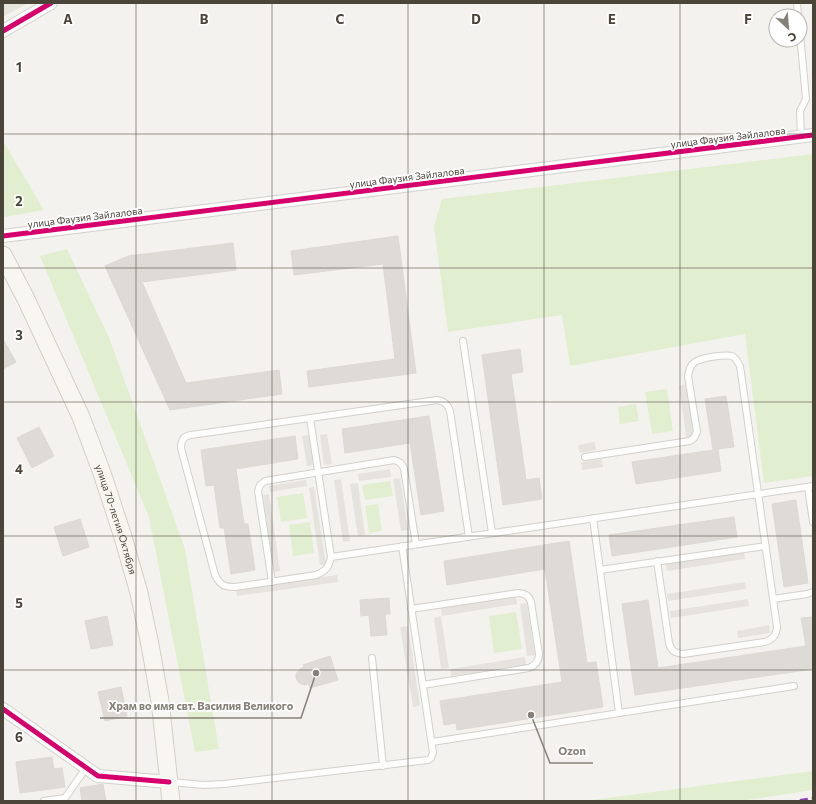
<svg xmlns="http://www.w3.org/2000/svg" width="816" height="804" font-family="Commissioner,sans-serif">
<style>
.residential{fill:#e7e4dc}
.green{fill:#e1eecf}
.parking{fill:#e6e3df}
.building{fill:#dedbd6;stroke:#dcd9d4}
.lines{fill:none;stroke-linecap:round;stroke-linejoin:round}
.lane-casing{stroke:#d2d0cb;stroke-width:8}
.street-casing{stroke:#d2d0cb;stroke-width:14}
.secondary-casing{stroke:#d3cfc5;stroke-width:19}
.lane{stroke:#fdfdfc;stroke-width:6}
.street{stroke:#fdfdfc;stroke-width:12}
.secondary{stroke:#f7f6f1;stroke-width:17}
.quiet{stroke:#8e44ad;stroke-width:4;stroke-dasharray:8 4;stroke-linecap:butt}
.cycleway-casing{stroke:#fff;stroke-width:8}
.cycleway{stroke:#d6006c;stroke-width:5}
.grid{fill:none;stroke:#4b4439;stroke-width:1;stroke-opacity:0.55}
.labels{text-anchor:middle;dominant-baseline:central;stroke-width:3.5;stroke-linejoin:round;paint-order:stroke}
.street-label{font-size:10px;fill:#4b4439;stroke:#fff}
.grid-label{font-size:13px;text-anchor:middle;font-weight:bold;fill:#4b4439;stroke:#fff;stroke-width:3.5;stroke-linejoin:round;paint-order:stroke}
.leader{fill:none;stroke:#868178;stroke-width:1.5}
.callout-dot{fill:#868178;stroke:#fff;stroke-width:1.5}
.callout-label{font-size:11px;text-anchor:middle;font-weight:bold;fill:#868178;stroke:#fff;stroke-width:3.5;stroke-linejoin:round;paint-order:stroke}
</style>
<rect width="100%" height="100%" fill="#f4f2ee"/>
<path class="residential" d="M3 3H28L3 17Z"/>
<path class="green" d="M3 141 44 210 5 217 3 214Z
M813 154V476L764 483 745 334 570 366 562 315 448 332 434 226 442 199Z
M67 249 110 340 185 549 219 749 195 752 149 517 40 256Z
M667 389 673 431 652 434 645 392Z
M636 404 639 421 620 424 618 407Z
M390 481 393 496 365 500 362 485Z
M303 493 307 518 281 522 277 497Z
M378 504 382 531 369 533 365 506Z
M310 522 314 553 293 556 289 525Z
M516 612 522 649 494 653 489 616Z
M813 771V790L740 801H584Z"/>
<path class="parking" d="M686 384 694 436 686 437 679 386Z
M327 434 332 464 324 465 320 435Z
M310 435 314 465 307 466 302 436Z
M595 442 596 450 580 453 578 445Z
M602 459 603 467 582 470 581 462Z
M390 469 391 477 359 481 358 474Z
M400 478 408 530 401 531 393 479Z
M341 479 350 541 343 542 334 480Z
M306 480 307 486 270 492 269 486Z
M358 483 365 535 358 536 350 484Z
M314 487 326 564 320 565 309 488Z
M269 494 280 571 274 572 263 495Z
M744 552 745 559 667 571 666 564Z
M337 575 338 582 237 596 236 589Z
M745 582 746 589 668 601 667 594Z
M516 597 517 604 442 616 441 608Z
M748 599 749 606 671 618 670 611Z
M527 603 535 655 527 656 520 604Z
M441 616 449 668 441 669 434 618Z
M769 625 770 633 738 638 737 631Z
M408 626 420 706 413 707 400 627Z
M525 657 526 665 451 676 450 669Z"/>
<path class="building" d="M398 236 416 373 309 387 307 371 395 359 383 264 294 275 291 251Z
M233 243 236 270 142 282 186 383 279 370 282 394 170 410 105 266 128 256Z
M3 339 16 362 3 369Z
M520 349 523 372 511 374 526 480 539 478 542 499 503 505 482 355Z
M726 396 734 447 718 449 721 471 636 484 632 462 713 450 705 399Z
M429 416 444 511 421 515 410 443 345 453 342 429Z
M39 427 54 456 32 468 17 438Z
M295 436 298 459 236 469 244 524H248L255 570 231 574 224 528H220L214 485 206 486 201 450Z
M796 500 808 583 784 587 772 504Z
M734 517 737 537 612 556 609 535Z
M80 519 89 547 63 556 54 527Z
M569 541 587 663 596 662 603 707 457 730 456 723 444 725 440 701 562 682 545 569 447 585 444 561Z
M389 598 390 614H385L387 635 371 636 369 615 361 616 360 600Z
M648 600 658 668 806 646 801 618 813 617V669L635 695 622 604Z
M107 616 113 645 91 649 85 621Z
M330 656 338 680 310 688 309 684 305 685 299 683 297 680 296 677V674L300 669 304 667 303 665Z
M121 687 127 716 105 721 98 692Z
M52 757 54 769 62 768 65 787 20 793 16 762Z
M103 784 106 801H82L80 788Z"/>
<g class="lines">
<defs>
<path id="lane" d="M797 3 798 16
M800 34 806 99 800 111 801 137
M463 341 492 533
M310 418 331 557C329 567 326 571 316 575L235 587C224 587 220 585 215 575L181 448C181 441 183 436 191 435L437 400C444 401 448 404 450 411L469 537
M585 457 690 441 694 438 697 432 688 376C689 371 690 365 695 362 700 358 725 354 732 356 736 358 738 362 740 366L777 627C776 636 773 639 765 642L683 654C675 653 671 651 669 643L657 561
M808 487 813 522
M593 518 619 713
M331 557 813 486
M600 570 766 546
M272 582 258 491 260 485 265 481 394 460C399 461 402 463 404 469L416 544
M773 599 807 594 813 592
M411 609 518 593C525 593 529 596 531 602L539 654C539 661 536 665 529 668L423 685
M372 658 383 766
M432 742 794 686
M170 782 204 785 224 784 428 760 431 758 433 753 402 546
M44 801 65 798 86 768"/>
<path id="street" d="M3 31 51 3
M3 236 813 135
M3 709 98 776 169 782"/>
<g id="secondary">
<path id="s1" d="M3 255 26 299 81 417 102 473 123 537 139 593 150 645 160 701 171 801"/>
</g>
</defs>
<use href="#lane" class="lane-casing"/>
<use href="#street" class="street-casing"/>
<use href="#secondary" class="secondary-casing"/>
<use href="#lane" class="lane"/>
<use href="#street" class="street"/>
<use href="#secondary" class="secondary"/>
<path class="quiet" d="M800 801 813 799"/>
<defs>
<path id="cycleway" d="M3 31 51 3
M3 236 813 135
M3 709 98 776 169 782"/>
</defs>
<use href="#cycleway" class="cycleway-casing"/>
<use href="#cycleway" class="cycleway"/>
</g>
<path class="grid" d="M136 3V801M272 3V801M408 3V801M544 3V801M680 3V801M3 134H813M3 268H813M3 402H813M3 536H813M3 670H813"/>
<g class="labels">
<g class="street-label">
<text transform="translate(728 137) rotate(-7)">улица Фаузия Зайлалова</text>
<text transform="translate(407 177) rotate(-7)">улица Фаузия Зайлалова</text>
<text transform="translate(85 217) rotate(-7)">улица Фаузия Зайлалова</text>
<text stroke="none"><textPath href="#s1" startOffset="288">улица 70-летия Октября</textPath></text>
</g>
</g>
<g class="grid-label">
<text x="68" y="24">A</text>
<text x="204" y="24">B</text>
<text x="340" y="24">C</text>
<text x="476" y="24">D</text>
<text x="612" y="24">E</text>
<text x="748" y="24">F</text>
<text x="19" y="72">1</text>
<text x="19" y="206">2</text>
<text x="19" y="340">3</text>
<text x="19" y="474">4</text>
<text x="19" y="608">5</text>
<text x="19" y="742">6</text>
</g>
<path class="leader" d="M316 673L301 718H100M531 715L550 763H593"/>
<g class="callout-dot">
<circle cx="316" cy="673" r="4"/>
<circle cx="531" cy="715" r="4"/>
</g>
<g class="callout-label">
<text x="201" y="710">Храм во имя свт. Василия Великого</text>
<text x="572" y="755">Ozon</text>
</g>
<rect width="816" height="804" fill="none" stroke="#4b4439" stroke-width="8"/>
<g transform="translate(788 28) rotate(154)"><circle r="19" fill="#ffffff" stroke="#b7b4b0"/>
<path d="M0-3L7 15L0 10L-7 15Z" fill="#868178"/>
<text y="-6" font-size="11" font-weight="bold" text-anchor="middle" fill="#4b4439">С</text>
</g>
</svg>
